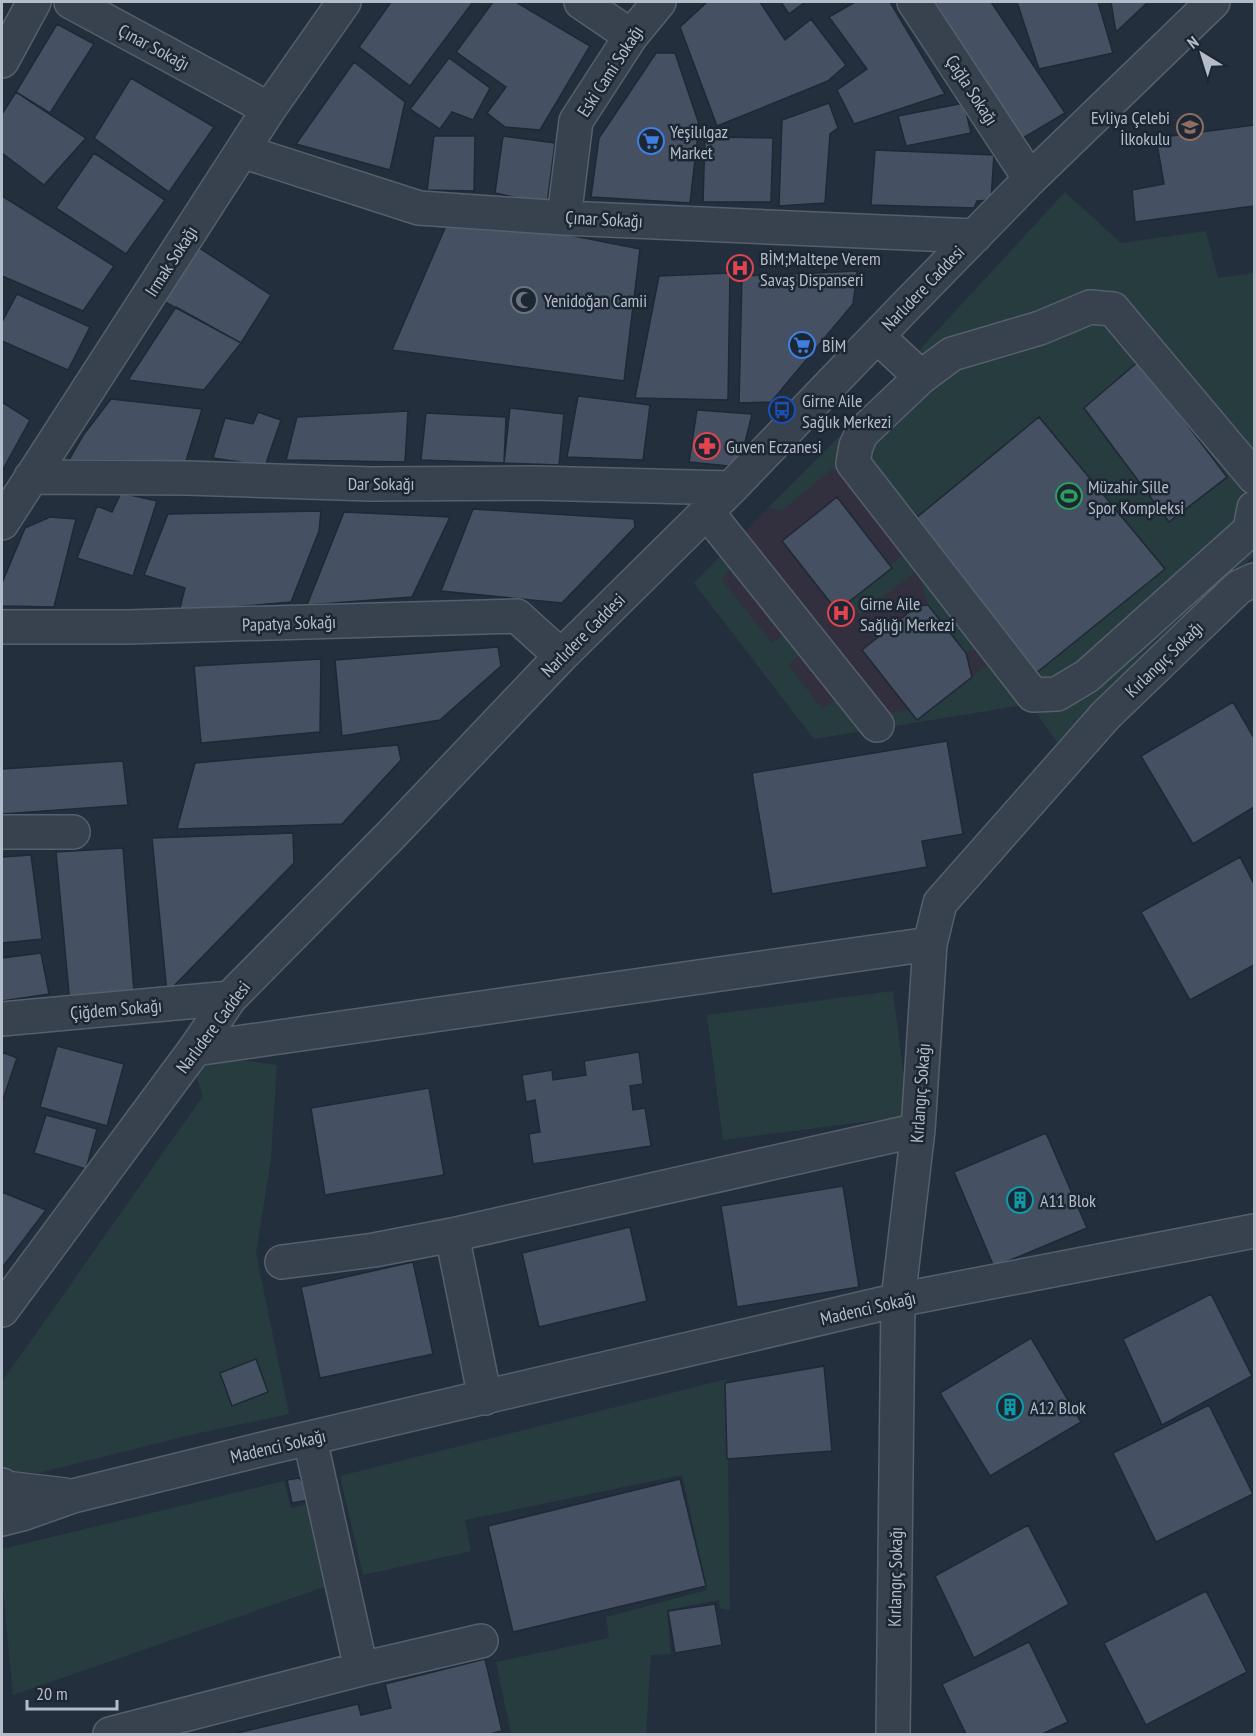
<svg xmlns="http://www.w3.org/2000/svg" width="1256" height="1736" font-family="'PT Sans Narrow',sans-serif">
<style>
.medical{fill:#32303f}
.green{fill:#263c3f}
.building{fill:#455162;stroke:#1f2835;stroke-width:1.5}
.lines{fill:none;stroke-linecap:round;stroke-linejoin:round}
.minor-casing{stroke:#565f6c;stroke-width:36}
.minor{stroke:#38414e;stroke-width:33}
.labels{text-anchor:middle;dominant-baseline:central;stroke-width:5;stroke-linejoin:round;paint-order:stroke}
.street-label{font-size:18px;fill:#b4bcc9;stroke:#1d2633}
.poi-label{font-size:18px;fill:#b4bcc9;stroke:#1d2633;text-anchor:start}
</style>
<rect width="100%" height="100%" fill="#242f3e"/>
<path class="medical" d="M841 435 1030 704 814 739 694 583Z"/>
<path class="green" d="M1065 192 1121 243 1206 231 1218 278 1254 273V556L1162 638 1057 742 1030 704 814 739 694 583 730 546 737 561 722 580 772 643 788 631 805 651 788 665 822 709 842 695 860 717 930 707 988 665 976 649 966 653 928 605 921 579 915 572 860 615 848 599 904 555 834 468 781 511 769 507 841 435Z
M893 991 909 1116 723 1140 707 1015Z
M240 1060 277 1065 271 1159 256 1253 289 1414 190 1435 39 1473 10 1471 2 1467V1382L203 1096 195 1073 207 1065Z
M727 1379 730 1610 721 1609 718 1600 667 1610 671 1654 651 1655 646 1734H511L496 1662 609 1638 606 1617 707 1590 682 1475 465 1520 471 1551 363 1575 340 1476Z
M284 1481 291 1508 308 1504 330 1585 13 1695 2 1579V1549Z"/>
<path class="building" d="M391 2H473L410 86 359 47Z
M493 2H516L590 46 540 130 505 127 487 113 506 87 456 52Z
M707 2H760L785 40 811 19 846 65 828 81 717 126 680 27Z
M781 2H805L789 14Z
M855 2H890L945 94 854 124 837 90 867 69 829 17Z
M920 2H991L1065 113 1016 142Z
M1017 2H1098L1113 53 1039 69Z
M1111 2H1148L1116 32Z
M57 24 94 44 50 113 16 92Z
M656 53H675L699 124 690 203 591 197 599 138Z
M449 58 490 88 473 120 452 112 440 129 410 109Z
M354 62 405 102 390 170 296 144Z
M131 78 214 127 169 192 94 138Z
M16 92 86 138 44 185 2 153V114Z
M829 103 838 128 830 134 825 203 779 206 782 120Z
M964 103 971 133 906 146 898 116Z
M1254 125V206L1135 222 1132 190 1164 184 1156 138Z
M434 136H475L474 191 427 190Z
M503 136 555 143 547 204 495 193Z
M705 137 773 138 771 202H703Z
M875 150 994 155 991 200 977 201 974 208 871 205Z
M94 153 165 200 126 254 56 208Z
M2 196 114 266 83 311 2 276Z
M452 212 640 249 624 381 392 350Z
M198 247 271 295 241 343 163 301Z
M857 271 853 304 771 402 739 403 742 276Z
M730 273 728 400 635 398 659 276Z
M17 294 90 327 68 370 2 341V322Z
M176 307 241 343 204 390 128 380Z
M1139 361 1227 477 1169 522 1084 408Z
M578 396 650 405 643 460 567 457Z
M111 399 202 409 186 461 69 460 84 434Z
M2 402 30 420 2 471Z
M510 408 564 414 559 465 504 463Z
M697 410 752 414 739 467 689 462Z
M408 411 405 462 286 460 297 417Z
M258 412 281 420 265 466 213 458 225 418 253 424Z
M426 413 506 417 504 463 421 460Z
M1039 417 1165 569 1030 678 910 523Z
M121 493 157 501 133 576 77 558 97 506 112 512Z
M837 497 892 568 837 611 782 541Z
M473 509 634 519 635 527 562 603 441 591Z
M321 511 319 531 291 602 179 612 185 588 144 575 168 514Z
M344 512 450 517 412 597 307 605Z
M50 517 76 519 54 607 2 606V583L25 528Z
M928 605 966 653 972 677 917 720 862 650 917 606Z
M498 647 501 666 440 720 342 736 335 660Z
M321 659 320 732 201 743 194 666Z
M1233 702 1254 738V807L1193 844 1141 756Z
M947 741 963 834 922 841 927 867 772 894 752 773Z
M398 745 401 760 342 824 177 829 195 763Z
M123 761 128 805 2 814V769Z
M293 833 294 863 167 993 152 838Z
M123 848 134 992 70 1004 56 852Z
M31 855 42 939 2 943V857Z
M1240 857 1254 884V965L1190 1000 1141 912Z
M41 953 49 994 2 1001V958Z
M57 1046 124 1064 107 1126 40 1107Z
M2 1052 17 1058 2 1102Z
M639 1052 643 1084 630 1086 633 1110 645 1108 651 1146 533 1164 529 1134 540 1132 535 1100 526 1102 522 1075 552 1070 553 1080 586 1075 584 1061Z
M429 1088 444 1175 325 1195 311 1108Z
M46 1115 97 1129 86 1169 34 1153Z
M1046 1133 1087 1228 994 1267 954 1172Z
M843 1186 859 1287 737 1307 721 1206Z
M2 1192 46 1210 2 1268Z
M630 1227 647 1301 539 1327 522 1253Z
M413 1262 433 1354 320 1378 301 1287Z
M1211 1294 1252 1376 1162 1425 1123 1339Z
M1031 1338 1081 1422 990 1476 940 1393Z
M256 1359 268 1392 232 1406 220 1373Z
M824 1366 832 1451 727 1459 725 1383Z
M1209 1405 1253 1494 1156 1542 1113 1453Z
M299 1478 308 1488 309 1500 292 1503 287 1480Z
M680 1479 706 1586 513 1632 488 1526Z
M1028 1525 1069 1604 974 1658 935 1576Z
M1206 1591 1247 1672 1146 1725 1104 1643Z
M715 1604 722 1645 675 1653 668 1611Z
M1029 1642 1068 1722 1042 1734H966L942 1684Z
M485 1659 502 1731 490 1734H233L358 1704 361 1715 391 1708 385 1684Z"/>
<g class="lines">
<defs>
<path id="minor" d="M71 2 269 109
M581 2 631 36
M914 2 1030 179
M2 61 34 2
M242 151 419 208 564 218 975 236
M564 218 576 121 631 36 659 2
M877 336 921 377
M31 477 187 478 370 484 533 483 731 488
M1254 477 1113 309 1090 307 1040 328 952 354 921 377 862 433 856 446 853 463 1033 695 1057 694 1087 676 1250 530 1254 508
M707 512 877 725
M2 523 269 109 344 2
M2 627H127L517 616 561 656
M2 832H73
M2 1019 230 998
M195 1049 930 944
M452 1235 485 1398
M282 1262 374 1250 452 1235 918 1130
M2 1310 195 1049 230 998 391 835 561 656 731 488 904 308 1030 179 1213 2
M310 1439 361 1669
M2 1485 6 1488 65 1495
M2 1519 22 1514 73 1496 267 1448 898 1300 1254 1231
M110 1734 361 1669 481 1641
M893 1734 898 1300 918 1130 930 944 940 903 1106 715 1239 587 1254 580"/>
</defs>
<use href="#minor" class="minor-casing"/>
<use href="#minor" class="minor"/>
</g>
<defs>
<symbol id="school-ring" viewBox="-11 -11 22 22"><circle r="9.5" fill="#1d2633" stroke="#8d6e63" stroke-width="1.5"/><path d="M0-5L7-2L0 1L-7-2ZM-4 1L0 2.5L4 1V4Q0 6-4 4Z" fill="#8d6e63"/></symbol>
<symbol id="supermarket-ring" viewBox="-11 -11 22 22"><circle r="9.5" fill="#1d2633" stroke="#3f7fe0" stroke-width="1.5"/><path d="M-6-5.5h2.5l.6 2H6L4.5 2H-2.5L-4.4-4H-6ZM-1.5 3.2a1.3 1.3 0 1 0 .1 0ZM3 3.2a1.3 1.3 0 1 0 .1 0Z" fill="#3f7fe0"/></symbol>
<symbol id="hospital-ring" viewBox="-11 -11 22 22"><circle r="9.5" fill="#1d2633" stroke="#e0444e" stroke-width="1.5"/><path d="M-5-5h3v3.5h4V-5h3V5h-3V1.5h-4V5h-3Z" fill="#e0444e"/></symbol>
<symbol id="mosque-ring" viewBox="-11 -11 22 22"><circle r="9.5" fill="#1d2633" stroke="#6b7280" stroke-width="1.5"/><path d="M3.5-4.9A6 6 0 1 0 3.5 4.9A5 5 0 1 1 3.5-4.9Z" fill="#6b7280"/></symbol>
<symbol id="bus-ring" viewBox="-11 -11 22 22"><circle r="9.5" fill="#1d2633" stroke="#1a4fb4" stroke-width="1.5"/><path d="M-5-6H5V4H4V6H2V4H-2V6H-4V4H-5ZM-3.5-4V0h7V-4ZM-3.5 1.2v1.5H-2V1.2ZM2 1.2v1.5H3.5V1.2Z" fill="#1a4fb4"/></symbol>
<symbol id="pharmacy-ring" viewBox="-11 -11 22 22"><circle r="9.5" fill="#1d2633" stroke="#e0444e" stroke-width="1.5"/><path d="M-2-6h4v4h4v4h-4v4h-4v-4h-4v-4h4Z" fill="#e0444e"/></symbol>
<symbol id="stadium-ring" viewBox="-11 -11 22 22"><circle r="9.5" fill="#1d2633" stroke="#2e9e5b" stroke-width="1.5"/><path d="M0-5a6.5 5 0 1 0 0 10a6.5 5 0 1 0 0-10ZM-3.5-1.8h7v3.6h-7Z" fill="#2e9e5b"/></symbol>
<symbol id="building-ring" viewBox="-11 -11 22 22"><circle r="9.5" fill="#1d2633" stroke="#0f9aa8" stroke-width="1.5"/><path d="M-4-6H4V6H1V3H-1V6H-4ZM-2.5-4.3h1.7v1.8h-1.7ZM.8-4.3h1.7v1.8H.8ZM-2.5-1h1.7V.8h-1.7ZM.8-1h1.7V.8H.8Z" fill="#0f9aa8"/></symbol>
</defs>
<g fill-rule="evenodd">
<use href="#school-ring" x="1175" y="112" width="30" height="30"/>
<use href="#supermarket-ring" x="636" y="126" width="30" height="30"/>
<use href="#hospital-ring" x="725" y="253" width="30" height="30"/>
<use href="#mosque-ring" x="509" y="285" width="30" height="30"/>
<use href="#supermarket-ring" x="787" y="330" width="30" height="30"/>
<use href="#bus-ring" x="767" y="395" width="30" height="30"/>
<use href="#pharmacy-ring" x="692" y="431" width="30" height="30"/>
<use href="#stadium-ring" x="1054" y="481" width="30" height="30"/>
<use href="#hospital-ring" x="826" y="598" width="30" height="30"/>
<use href="#building-ring" x="1005" y="1185" width="30" height="30"/>
<use href="#building-ring" x="995" y="1392" width="30" height="30"/>
</g>
<g class="labels">
<g class="street-label">
<text transform="translate(154 47) rotate(28)">Çınar Sokağı</text>
<text transform="translate(610 71) rotate(-57)">Eski Cami Sokağı</text>
<text transform="translate(972 90) rotate(57)">Çağla Sokağı</text>
<text transform="translate(604 219) rotate(3)">Çınar Sokağı</text>
<text transform="translate(171 261) rotate(-57)">Irmak Sokağı</text>
<text transform="translate(923 288) rotate(-46)">Narlıdere Caddesi</text>
<text x="381" y="483">Dar Sokağı</text>
<text transform="translate(289 623) rotate(-2)">Papatya Sokağı</text>
<text transform="translate(583 635) rotate(-45)">Narlıdere Caddesi</text>
<text transform="translate(1164 659) rotate(-44)">Kırlangıç Sokağı</text>
<text transform="translate(116 1009) rotate(-5)">Çiğdem Sokağı</text>
<text transform="translate(213 1027) rotate(-53)">Narlıdere Caddesi</text>
<text transform="translate(920 1093) rotate(-86)">Kırlangıç Sokağı</text>
<text transform="translate(868 1308) rotate(-13)">Madenci Sokağı</text>
<text transform="translate(278 1446) rotate(-13)">Madenci Sokağı</text>
<text transform="translate(895 1577) rotate(-89)">Kırlangıç Sokağı</text>
</g>
<g class="poi-label">
<text x="1170" y="117" text-anchor="end">Evliya Çelebi<tspan x="1170" dy="21">İlkokulu</tspan></text>
<text x="670" y="131">Yeşilılgaz<tspan x="670" dy="21">Market</tspan></text>
<text x="760" y="258">BİM;Maltepe Verem<tspan x="760" dy="21">Savaş Dispanseri</tspan></text>
<text x="544" y="300">Yenidoğan Camii</text>
<text x="822" y="345">BİM</text>
<text x="802" y="400">Girne Aile<tspan x="802" dy="21">Sağlık Merkezi</tspan></text>
<text x="726" y="446">Guven Eczanesi</text>
<text x="1088" y="486">Müzahir Sille<tspan x="1088" dy="21">Spor Kompleksi</tspan></text>
<text x="860" y="603">Girne Aile<tspan x="860" dy="21">Sağlığı Merkezi</tspan></text>
<text x="1040" y="1200">A11 Blok</text>
<text x="1030" y="1407">A12 Blok</text>
</g>
</g>
<rect width="1256" height="1736" fill="none" stroke="#b4bcc9" stroke-width="6"/>
<g transform="translate(1202 54) rotate(322)" stroke="#1d2633" stroke-width="4.5" paint-order="stroke">
<path d="M0-4.5L10 22L0 15L-10 22Z" fill="#b4bcc9"/>
<text y="-9" font-size="16" font-weight="bold" text-anchor="middle" fill="#b4bcc9">N</text>
</g>
<path d="M27 1700v9h90v-9" fill="none" stroke="#b4bcc9" stroke-width="3"/>
<text x="36" y="1700" font-size="18" fill="#b4bcc9" stroke="#1d2633" stroke-width="4.5" paint-order="stroke">20 m</text>
</svg>
